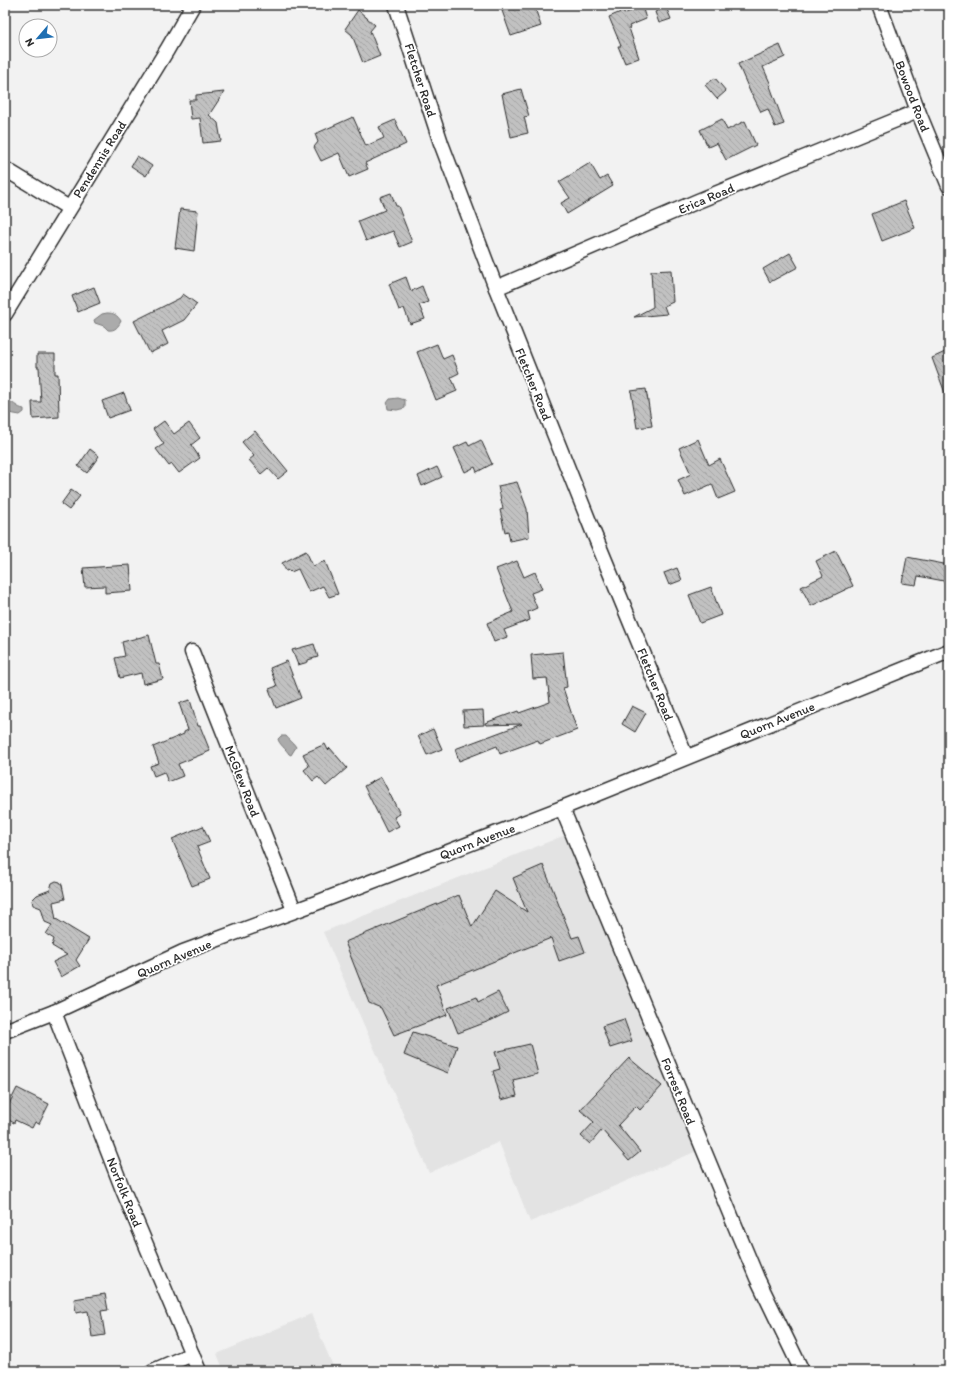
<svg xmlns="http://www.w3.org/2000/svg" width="954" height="1376" viewBox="0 0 954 1376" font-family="Itim,sans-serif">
<defs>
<pattern id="building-back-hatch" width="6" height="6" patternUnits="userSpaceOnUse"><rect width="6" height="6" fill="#c1c1c1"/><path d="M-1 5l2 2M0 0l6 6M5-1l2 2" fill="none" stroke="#a6a6a6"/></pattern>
</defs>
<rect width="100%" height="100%" fill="#f2f2f2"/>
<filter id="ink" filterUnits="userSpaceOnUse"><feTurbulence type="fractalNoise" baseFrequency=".025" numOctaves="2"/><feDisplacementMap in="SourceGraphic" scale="8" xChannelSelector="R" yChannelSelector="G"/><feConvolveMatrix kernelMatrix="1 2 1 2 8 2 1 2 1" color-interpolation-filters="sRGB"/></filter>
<g filter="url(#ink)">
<g fill="#e3e3e3">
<path d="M568 834 697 1151 530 1222 499 1142 429 1173 323 932Z"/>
<path d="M311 1314 335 1371H224L217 1354Z"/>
</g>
<g fill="#ababab" stroke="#787878">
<path d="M107 313C114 313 117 315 121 321 118 327 115 331 108 330L104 326 95 323 94 320 102 314Z"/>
<path d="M398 398 405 400V408L397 410 388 409 387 403 390 399Z"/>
<path d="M9 402C15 403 17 408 24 409V412L20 415 9 413 5 410V404Z"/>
<path d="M281 736H286C289 740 293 742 296 747L291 755 289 754C286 749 279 744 278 739Z"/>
</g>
<g fill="url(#building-back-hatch)" stroke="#2b2b2b">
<path d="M500 5H534L541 26 511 36Z"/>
<path d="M642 6 646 19 629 26 630 28H629L639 58 625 63 618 46H621L609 17 623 11 624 14Z"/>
<path d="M666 7 671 19 659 23 655 12Z"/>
<path d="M358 10 375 25 370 31 380 56 363 63 352 35 345 29Z"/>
<path d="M780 45 785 57 763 67 771 85 770 86 784 124 775 127 768 109 761 112 752 94H751L738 64Z"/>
<path d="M715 78 726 91 717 99 705 85Z"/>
<path d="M521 89 529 116 524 117 528 133 511 137 502 94Z"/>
<path d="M224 92 209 115 218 123 221 141 203 143 200 118 191 119 189 100H196V95Z"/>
<path d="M353 117 366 146 384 138 379 127 395 120 406 144 365 163 368 169 349 177 339 153 321 161 314 147 318 142 315 134Z"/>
<path d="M722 119 727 130 745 121 756 145 726 160 717 143 708 147 700 130Z"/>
<path d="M137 156 152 166 146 176 131 166Z"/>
<path d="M590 163 600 180 607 176 613 186 567 214 561 203 570 198 559 182Z"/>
<path d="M391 193 396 206H398L412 242 400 247 393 231 366 241 358 221 385 210 380 197Z"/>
<path d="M904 201 915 228 882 241 872 214Z"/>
<path d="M180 209 198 211 194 251 175 248Z"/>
<path d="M790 253 798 267 770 282 763 269Z"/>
<path d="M671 270 673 302 664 306 667 314 634 317 653 307 651 271Z"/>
<path d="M406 277 411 291 422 286 428 302 419 305 425 319 410 324 404 308 399 310 389 284Z"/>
<path d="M94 287 100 303 78 312 72 296Z"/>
<path d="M183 294 197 304 184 320 162 331 168 344 150 353 134 321 180 298Z"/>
<path d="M437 344 443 359 452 355 459 373 451 377 457 391 436 400 417 352Z"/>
<path d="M945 352 949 362V401H948L932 358Z"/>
<path d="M37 354H55V374H58L59 417 33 419 32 402H41L39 367H37Z"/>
<path d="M646 389 652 426 637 428 631 391Z"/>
<path d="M124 393 130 410 108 418 102 401Z"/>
<path d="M164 421 174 434 189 423 200 438 191 445 200 458 179 473 172 464 169 466 156 449 164 444 153 429Z"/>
<path d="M255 431 288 471 278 479 268 468 261 474 249 460 254 456 242 442Z"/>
<path d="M698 439 709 465 720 459 735 492 718 499 712 484 685 496 678 480 691 474 679 448Z"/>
<path d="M481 440 492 464 477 472 475 467 465 472 454 448 467 442 469 446Z"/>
<path d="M90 449 99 456 87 473 78 466Z"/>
<path d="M437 467 442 477 422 486 418 476Z"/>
<path d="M517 482 527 509 529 537 510 541 508 531 505 532 500 510 503 509 498 486Z"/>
<path d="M71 490 80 496 69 510 61 504Z"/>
<path d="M306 551 313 566 325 561 338 594 329 597 323 586 309 592 298 569 291 572 289 570 286 571 282 563Z"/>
<path d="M836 551 853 586 811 606 801 587 823 576 816 561Z"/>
<path d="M907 557 949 565V582L918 576 916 585 902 583Z"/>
<path d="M517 561 524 577 535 572 542 589 531 593 537 608 528 612 530 620 504 630 507 637 494 642 487 623 513 612 496 569Z"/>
<path d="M130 565 132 591 105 593V586L85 587 83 568Z"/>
<path d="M677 568 682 580 669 585 664 573Z"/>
<path d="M711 587 721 615 700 623 689 595Z"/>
<path d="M149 635 156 664H159L163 679 143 684 141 673 120 678 115 658 125 656 122 642Z"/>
<path d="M314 644 318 657 308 660V662L298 665 292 650Z"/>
<path d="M563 652 567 687 563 688 577 730 540 744 538 740 500 754 497 746 459 761 455 749 522 724 486 725 485 723 518 711 519 713 550 702 547 678 533 679 531 655Z"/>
<path d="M287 661 301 698 276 708 269 689 277 686 270 668Z"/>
<path d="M190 700 198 726H200L210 751 178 764 183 776 168 782 164 772 154 776 150 766 159 763 153 747 184 734V732L188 730 179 703Z"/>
<path d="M632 706 646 713 635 732 622 724Z"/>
<path d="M483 710 484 725 464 726 463 711Z"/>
<path d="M433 729 442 749 427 755 418 736Z"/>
<path d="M325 744 328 750 330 748 347 768 326 786 318 777 313 781 304 770 309 766 303 754Z"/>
<path d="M381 777 400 814 394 817 399 826 387 832 364 786Z"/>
<path d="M203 826 210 842 197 847 210 879 192 886 172 839Z"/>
<path d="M543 865 572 938 579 936 585 952 559 961 551 938 436 985 447 1015 394 1035 381 1008 369 1003 345 942 459 895 472 927 495 891 527 912 513 878Z"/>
<path d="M56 881 60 882 62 885 65 899 53 902 56 920V919L89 939 76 960 80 966 61 977 53 962 67 955 52 946 54 939 46 934 52 925 45 922 41 908 33 905 32 900 37 895 50 890 52 883Z"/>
<path d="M498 992 508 1012 492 1020 458 1033 448 1008 476 997 478 1002Z"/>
<path d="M624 1019 632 1041 610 1048 602 1026Z"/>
<path d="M413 1032 457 1046 448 1073 404 1055Z"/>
<path d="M530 1044 538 1074 513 1080 517 1096 501 1100 493 1071 500 1069 495 1052Z"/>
<path d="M629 1058 662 1086 640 1110 636 1106 618 1125 640 1152 629 1161 602 1130 590 1144 581 1136 594 1122 580 1110Z"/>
<path d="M17 1088 49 1104 39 1124 35 1122 32 1128 15 1120 14 1123 5 1118V1112Z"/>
<path d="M105 1294 108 1310 101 1311 105 1335 92 1337 88 1311 76 1313 74 1299Z"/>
</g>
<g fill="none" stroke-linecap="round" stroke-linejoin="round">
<defs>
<g id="minor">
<path d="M396 5 441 143 496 288 592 529 686 757"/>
<path d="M879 5 918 111 949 186"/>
<path d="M5 169 69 208"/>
<path d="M496 288 698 201 918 111"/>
<path d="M5 314 167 50 193 5"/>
<path d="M192 652 294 910"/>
<path d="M562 808 736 1228 757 1278 802 1371"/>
<path d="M54 1012 123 1190 199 1371"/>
<path d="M5 1031 54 1012 183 952 316 903 562 808 949 651"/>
<path d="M153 1371 192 1354"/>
</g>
</defs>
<use href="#minor" stroke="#2b2b2b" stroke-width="17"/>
<use href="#minor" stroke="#fff" stroke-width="14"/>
</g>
</g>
<g text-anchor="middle" stroke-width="3.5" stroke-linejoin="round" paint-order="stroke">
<g font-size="13" fill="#2b2b2b" stroke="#fff">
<text transform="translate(421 80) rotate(72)" y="5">Fletcher Road</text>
<text transform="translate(913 96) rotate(69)" y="5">Bowood Road</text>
<text transform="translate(99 159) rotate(-58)" y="5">Pendennis Road</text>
<text transform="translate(706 198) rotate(-23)" y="5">Erica Road</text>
<text transform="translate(534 384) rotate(68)" y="5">Fletcher Road</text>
<text transform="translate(656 684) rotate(68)" y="5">Fletcher Road</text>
<text transform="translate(777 720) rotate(-22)" y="5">Quorn Avenue</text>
<text transform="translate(243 781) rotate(69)" y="5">McGlew Road</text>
<text transform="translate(477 841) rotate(-21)" y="5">Quorn Avenue</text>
<text transform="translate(174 958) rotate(-23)" y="5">Quorn Avenue</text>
<text transform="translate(679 1091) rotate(68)" y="5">Forrest Road</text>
<text transform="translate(125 1192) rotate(68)" y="5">Norfolk Road</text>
</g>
</g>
<rect width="954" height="1376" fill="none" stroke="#fff" stroke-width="20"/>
<rect x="10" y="10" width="934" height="1356" fill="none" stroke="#2b2b2b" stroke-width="1.5" filter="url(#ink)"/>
<g transform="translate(38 38) rotate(242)"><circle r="19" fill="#ffffff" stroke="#aaaaaa"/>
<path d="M0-3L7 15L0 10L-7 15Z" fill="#1f6fb2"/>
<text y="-6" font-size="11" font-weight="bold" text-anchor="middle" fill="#2b2b2b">N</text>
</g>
</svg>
